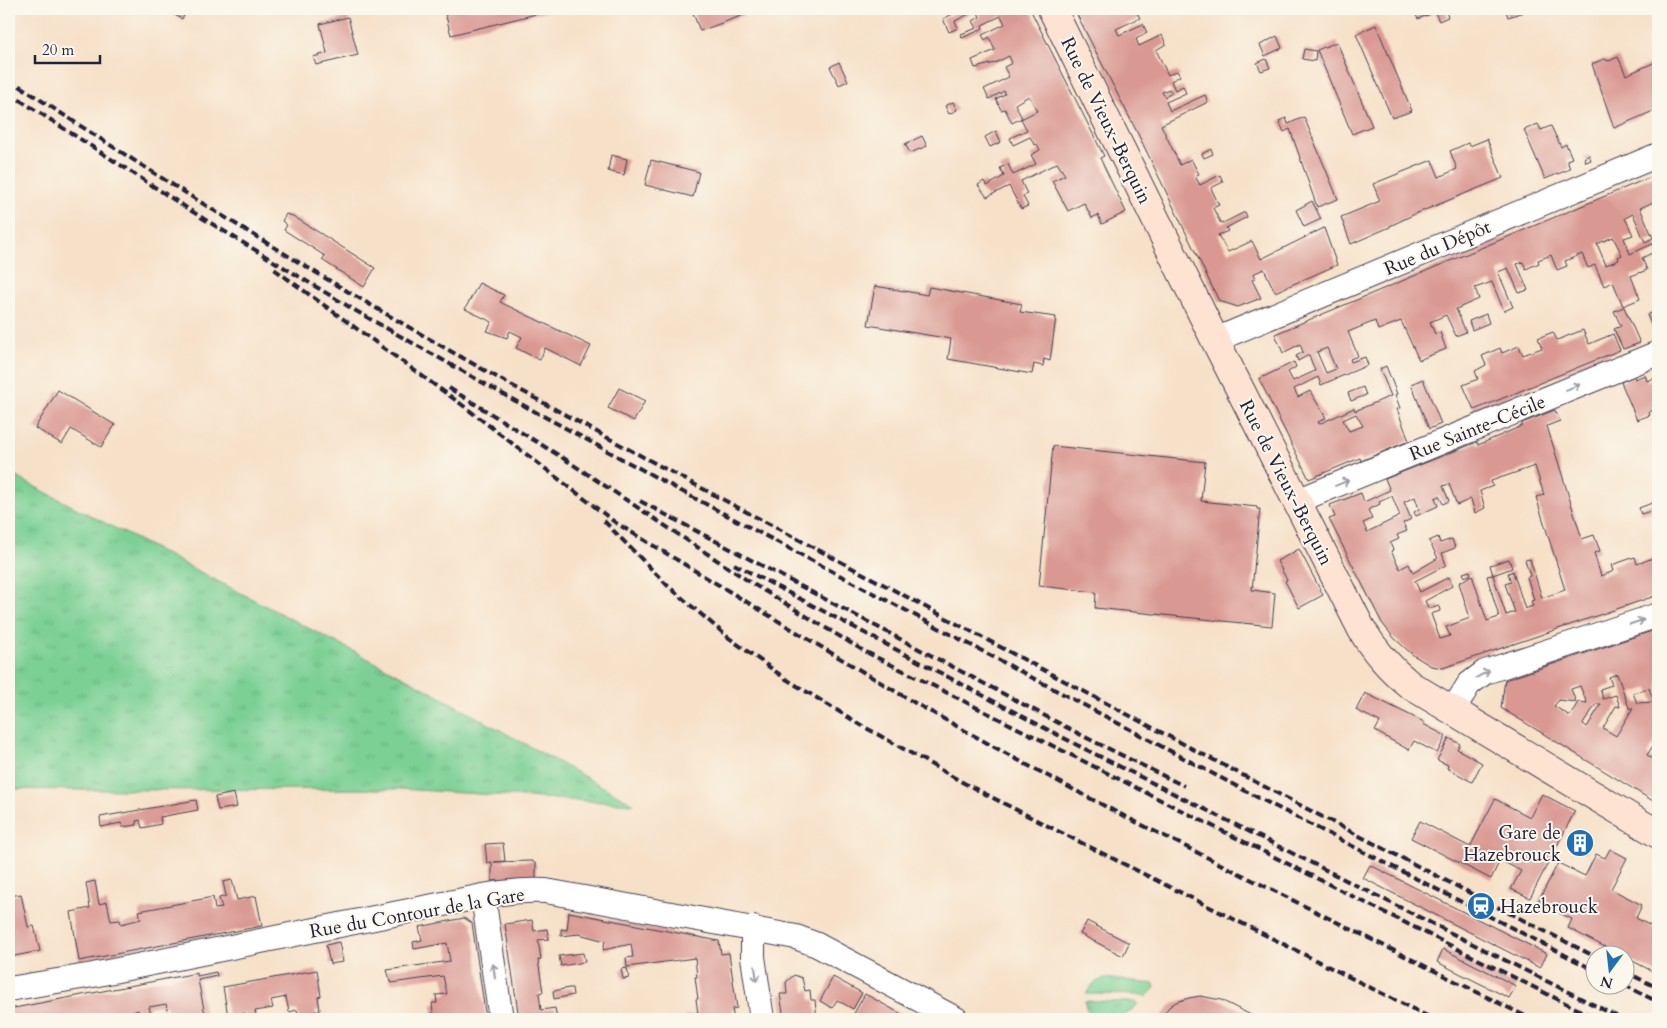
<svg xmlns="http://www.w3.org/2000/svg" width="1667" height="1028" viewBox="0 0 1667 1028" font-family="Cardo,serif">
<defs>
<pattern id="grass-tufts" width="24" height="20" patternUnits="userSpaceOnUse" patternTransform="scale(1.25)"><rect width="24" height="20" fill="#7bd094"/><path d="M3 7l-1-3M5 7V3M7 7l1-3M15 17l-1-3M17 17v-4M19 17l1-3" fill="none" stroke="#6ab280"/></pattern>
</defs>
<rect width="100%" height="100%" fill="#fbf7ec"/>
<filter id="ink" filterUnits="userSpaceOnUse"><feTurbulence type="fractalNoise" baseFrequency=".02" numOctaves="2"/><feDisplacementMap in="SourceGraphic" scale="10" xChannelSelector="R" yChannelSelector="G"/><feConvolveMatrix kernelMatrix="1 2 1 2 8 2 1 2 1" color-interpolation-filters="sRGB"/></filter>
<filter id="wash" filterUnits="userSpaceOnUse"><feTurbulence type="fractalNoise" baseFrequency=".0096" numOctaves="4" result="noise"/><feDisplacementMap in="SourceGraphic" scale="20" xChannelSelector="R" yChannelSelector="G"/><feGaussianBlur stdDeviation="1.12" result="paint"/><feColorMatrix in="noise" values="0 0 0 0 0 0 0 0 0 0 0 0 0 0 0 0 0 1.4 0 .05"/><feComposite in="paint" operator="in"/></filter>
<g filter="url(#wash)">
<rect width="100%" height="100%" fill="#f6e0c7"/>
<g fill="url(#grass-tufts)" stroke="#4e7968">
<path d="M9 470 18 478 413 682 634 804 400 789 85 790 9 789Z"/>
<path d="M1104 978 1154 984 1155 988 1146 997 1143 995 1086 994 1093 984Z"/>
<path d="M1085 1001 1135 1002 1138 1004C1132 1009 1126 1016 1119 1019 1105 1023 1085 1018 1085 1001Z"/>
</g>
<g id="blocks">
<g fill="#d99892" fill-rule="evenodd">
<path d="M164 9H188L182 19Z"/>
<path d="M444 9H547L548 11 451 35Z"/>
<path d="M704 9H760L700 31 693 13Z"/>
<path d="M962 9H1030L1104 156 1100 158 1126 212 1102 224 1098 215 1092 218 1084 203 1068 211 1052 181 1065 175 1057 163 1021 181 1027 194 1023 196 1028 206 1021 209 1009 186 987 197 978 185 984 181 987 186 1004 176 1000 168 1008 164 1013 175 1036 164 1031 155 1040 150 1037 144 1035 145 1030 137 1013 145 1010 138 1027 130 1021 119 1037 111 1029 96 1015 104 1022 118 1012 123 1005 109 1001 110 996 99 1005 94 1004 91 989 99 984 89 1009 77 1004 67 1012 63 1009 56 995 63 975 68 972 60 995 50 989 37 985 40 982 35 1005 24 1001 16 982 25 983 28 978 31 962 38 961 34 977 28 973 21 980 17 977 10 955 21 958 28 949 32 943 19Z"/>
<path d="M1074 9H1135L1140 18 1116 29 1119 35 1143 24 1147 33 1136 39 1139 46 1162 35 1166 44 1156 50 1168 75 1177 71 1180 76 1171 81 1175 90 1183 86 1186 93 1166 102 1170 111 1205 95 1208 102 1161 125 1180 165 1191 159 1199 174 1195 176 1200 185 1220 175 1223 182 1211 188 1219 205 1213 208 1221 224 1245 212 1247 217 1226 228 1228 231 1218 235 1228 252 1252 241 1261 259 1324 228 1337 265 1275 292 1264 269 1253 274 1255 278 1252 280 1261 298 1238 307 1219 301 1139 136ZM1169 89 1172 93 1165 97 1162 92Z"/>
<path d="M1413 9H1445L1448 17 1439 21 1435 12 1418 19Z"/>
<path d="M1505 9H1533L1508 17Z"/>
<path d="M348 17 358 55 316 65 313 57 327 53 320 24Z"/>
<path d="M1376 25 1412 111 1392 118 1356 34Z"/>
<path d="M1277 36 1282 48 1265 56 1260 45Z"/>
<path d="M1337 42 1372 126 1352 134 1317 50Z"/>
<path d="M1304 49 1316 51 1315 61 1302 59Z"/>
<path d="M1618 57 1626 75 1658 61V109L1614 128 1592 64 1604 59 1609 61Z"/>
<path d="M1266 59 1270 68 1261 71 1257 63Z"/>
<path d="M839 62 848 81 839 85 830 67Z"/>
<path d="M953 102 957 110 949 114 945 106Z"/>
<path d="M1304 117 1338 199 1317 207 1290 129 1284 132 1279 121 1286 118 1288 124Z"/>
<path d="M1538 124 1541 130 1551 126 1561 147 1566 144 1572 158 1567 160 1570 169 1545 179 1524 130Z"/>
<path d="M996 131 1001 142 990 147 985 137Z"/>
<path d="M922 136 927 146 910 153 905 144Z"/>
<path d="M1487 139 1503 178 1415 214 1390 226V227L1351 244 1341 217 1380 201 1373 184 1432 160 1439 177 1457 169 1450 151 1468 143 1470 146Z"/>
<path d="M1211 149 1213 154 1204 158 1202 154Z"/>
<path d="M611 155 627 159 624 175 608 171Z"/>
<path d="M1589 155 1591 160 1586 162 1584 158Z"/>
<path d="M651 160 699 172 693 197 645 185Z"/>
<path d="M1658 174V186L1655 188 1658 194V200L1640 208 1653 238 1645 242 1633 214 1625 218 1633 235 1624 238 1630 254 1655 243 1658 250 1642 258 1647 270 1631 276 1640 299 1623 306 1613 282 1604 286 1595 265 1588 268 1582 254 1565 261 1567 266 1557 270 1551 255 1538 260 1539 263 1526 269 1523 262 1517 264 1528 290 1519 293 1508 268 1498 272 1513 307 1504 311 1492 282 1475 288 1479 299 1456 309 1466 332 1456 336 1446 315 1430 322 1435 334 1440 332 1446 349 1419 360 1401 321 1378 330 1375 321 1348 332 1358 356 1350 359 1351 362 1365 357 1368 365 1321 385 1318 377 1294 389 1298 397 1310 391 1326 418 1318 422 1319 424 1354 408 1355 411 1391 396 1380 369 1386 366 1397 394 1395 395 1400 408 1397 409 1409 441 1361 461 1360 458 1309 479 1259 379 1294 362 1296 367 1288 372 1293 381 1315 371 1309 355 1298 361 1296 356 1303 352 1300 344 1283 353 1275 334ZM1613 237 1622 255 1618 257 1619 260 1606 265 1597 244ZM1327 348 1336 369 1326 373 1317 352ZM1356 414 1363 426 1349 431 1343 420Z"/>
<path d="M1312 201 1321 219 1304 227 1296 210Z"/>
<path d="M286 214 293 216 375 268 364 287 322 260 325 256 284 230 287 225 282 221Z"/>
<path d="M479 283 504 295 500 302 591 346 581 366 545 348 540 360 516 348 522 337 510 331 507 338 487 331 492 322 465 309Z"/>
<path d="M875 286 927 295 929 287 1022 304 1020 312 1056 317 1050 361 1044 359 1043 366 1034 364 1032 374 948 359 951 339 868 325Z"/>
<path d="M1624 307 1640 343 1623 349 1614 329 1621 326 1614 311Z"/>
<path d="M1658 310V335L1656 336 1647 315Z"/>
<path d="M1486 314 1489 323 1472 330 1469 321Z"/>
<path d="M1583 330 1589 344 1613 334 1620 350 1474 410 1463 385 1478 379 1475 371 1486 365 1482 356 1500 348 1502 353 1519 346 1523 355 1542 348 1538 338 1553 332 1557 340Z"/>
<path d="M1645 375 1647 381 1658 377V408L1649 412 1650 415 1637 420 1621 382 1634 376 1635 379Z"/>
<path d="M1423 379 1441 424 1429 429 1411 384Z"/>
<path d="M1363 387 1366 395 1351 401 1348 393Z"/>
<path d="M619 388 645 401 634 421 608 408Z"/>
<path d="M58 390 115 425 101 447 71 429 62 444 35 428Z"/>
<path d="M1555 410 1560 421 1547 426 1582 539 1594 535 1600 551 1594 553 1601 576 1614 571 1612 565 1635 557 1637 564 1658 556V595L1443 668 1431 666 1413 655 1394 638 1382 623 1329 519 1335 517 1330 505 1361 493 1364 502 1390 490 1385 479 1477 442 1478 445 1522 426V423ZM1535 466 1544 495 1536 497 1565 590 1542 598 1530 559 1525 560 1530 576 1527 577 1534 600 1531 601 1533 606 1525 609 1513 571 1508 573 1511 582 1505 584 1515 612 1506 615 1493 575 1487 576 1499 617 1487 621 1472 575 1459 583 1470 618 1446 627 1450 636 1440 639 1431 614 1440 611 1439 606 1429 609 1425 601 1452 586 1449 577 1420 592 1415 581 1446 565 1442 553 1455 548 1452 539 1440 543 1438 537 1429 541 1438 558 1413 573 1409 564 1400 569 1391 551 1393 550 1390 543 1399 539 1397 535 1407 531 1403 523 1411 519 1404 502 1415 497 1419 509 1414 512 1416 516 1438 506 1435 498 1439 496 1443 504 1449 501 1443 486 1449 484 1457 505 1471 499 1475 513 1485 508 1480 491 1493 486 1491 481ZM1392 496 1400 516 1367 532 1363 523 1372 519 1368 510 1380 504 1379 502Z"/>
<path d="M1053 446 1205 462 1201 501 1257 507V509H1260L1252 590 1275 593 1272 626 1095 608 1096 592 1039 586Z"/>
<path d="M1652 503 1654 510 1641 514 1639 508Z"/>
<path d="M1299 549 1323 595 1299 608 1285 581 1287 580 1277 561Z"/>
<path d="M1509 559 1512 568 1493 575 1490 565Z"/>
<path d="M1470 571 1471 574 1465 577 1463 573Z"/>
<path d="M1658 629V738L1647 755 1658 762V804L1501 708 1505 680ZM1617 674 1629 708H1633L1616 736 1603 728 1616 706 1620 707 1616 695 1603 699 1600 689 1612 685 1609 677ZM1580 686 1587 703 1578 702 1570 716 1554 706 1559 700 1576 702 1571 689ZM1649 688 1654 702 1637 703 1633 693ZM1596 704H1601L1587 727 1583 724Z"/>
<path d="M1365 693 1424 722 1423 724 1446 736 1437 753 1414 741 1409 750 1375 731 1380 722 1356 710Z"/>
<path d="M1449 738 1460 744 1457 749 1482 763 1472 782 1447 768 1448 765 1437 760Z"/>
<path d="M234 793 237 807 218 810 215 797Z"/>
<path d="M1542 794 1575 811 1530 898 1511 889 1521 871 1500 860 1491 879 1411 838 1420 821 1470 847 1495 799 1530 817Z"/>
<path d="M196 800 198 810 160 817 161 824 142 828 140 820 136 821 137 825 122 827 121 823 101 827 100 817Z"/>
<path d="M1573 833 1591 842 1586 853 1568 844Z"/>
<path d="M503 843 505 861 494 862 532 861 536 864V879L492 881V862L487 863 485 844Z"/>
<path d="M1610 849 1627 858 1611 889 1642 905 1636 918 1658 930V974L1568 928 1572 919 1538 902 1558 863 1585 876 1596 854 1605 858Z"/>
<path d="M1370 865 1547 954 1540 968 1363 878Z"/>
<path d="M232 880 237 900 256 896 262 926 79 961 71 912 90 908 86 883 95 881 99 904 107 902 111 921 120 920 121 924 141 919 139 911 213 897 215 909 222 908 219 898 226 896 223 882Z"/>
<path d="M21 894 28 927 34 926 40 951 9 957V907L13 906 10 896Z"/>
<path d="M569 912 719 941 721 954 729 953 737 1008 732 1009 734 1019H685V1016L698 1014 696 999H698L695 977H697L695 958 627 967 626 958 633 957 631 944 603 950 605 941 579 934 561 936V929L567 930Z"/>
<path d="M464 918 472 923 486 1019H439L438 1014H433L432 1003H437L436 995 447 994 443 976 391 983 387 970 450 961 447 943 414 949 413 942 422 940 419 927Z"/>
<path d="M532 920 534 931 547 929 549 939 538 940 541 959 538 960 543 992 539 993 541 1010 555 1008 557 1019H519L505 924Z"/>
<path d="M1087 921 1129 943 1123 956 1080 934Z"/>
<path d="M339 942 343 962 330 964 326 945Z"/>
<path d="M1443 949 1516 986 1509 998 1437 962Z"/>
<path d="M583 953 585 962 561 966 559 956Z"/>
<path d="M627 968 629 978 623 979 621 969Z"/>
<path d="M317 970 321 996 318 997 320 1010 315 1011 317 1019H299L297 1010 289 1012 286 997 271 1000 273 1008 255 1011 257 1019H246L245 1013 228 1016 223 987Z"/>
<path d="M216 972 217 976 198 980 206 1019H176V1017L169 1018 166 1004 149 1007 152 1019H140L138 1010 125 1015V1019H113L112 1014 103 1015 104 1019H9V1009L197 973V976Z"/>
<path d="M794 975 802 978 805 991 810 990 811 1000H815L817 1019H784L780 994H787L786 982Z"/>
<path d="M833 977 862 993 853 1009 837 1000 832 1008 820 1001Z"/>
<path d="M569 988H572L573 995 554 999 553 991Z"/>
<path d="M865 994 878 1001 910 1019H851Z"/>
<path d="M1200 996 1221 1000 1259 1019H1160L1169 1007 1176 1002 1189 998Z"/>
</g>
</g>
</g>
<g filter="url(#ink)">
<use href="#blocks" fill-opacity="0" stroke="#423e50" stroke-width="1"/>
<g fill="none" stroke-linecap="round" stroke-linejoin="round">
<defs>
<g id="street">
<path d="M1215 340 1658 155"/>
<path d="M1297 501 1658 353"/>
<path d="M1453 710 1469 684 1485 672 1658 615"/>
<path d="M483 896 501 1019"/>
<path d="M753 928V957L762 1019"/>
<path d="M9 989 93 975 483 896C504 892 524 890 546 891L796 937 817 945 956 1019"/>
</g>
<path id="secondary" d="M1052 9 1215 340 1361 628C1374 651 1389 668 1410 685L1658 834"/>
</defs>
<use href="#street" stroke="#423e50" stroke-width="26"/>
<use href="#secondary" stroke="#423e50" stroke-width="30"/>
<use href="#street" stroke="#fff" stroke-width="24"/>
<use href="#secondary" stroke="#fee3d2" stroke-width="28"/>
<g stroke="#22223b" stroke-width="4" stroke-dasharray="8 4" stroke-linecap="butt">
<path d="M9 79C125 156 243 230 364 301 537 403 715 495 892 589 1125 714 1358 837 1594 956"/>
<path d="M9 93 204 219 356 311 510 398 683 492 1255 796 1594 970"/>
<path d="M274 269 461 404 616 523 818 645 915 703 1016 759 1116 812 1531 1019"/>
<path d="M449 388 568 461"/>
<path d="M563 458 753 584 864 651 1597 1019"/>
<path d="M640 501 1085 737 1184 786"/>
<path d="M604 521 668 586 729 638 786 679 861 725 964 783 1042 823 1433 1019"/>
<path d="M734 564 1077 745 1622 1019"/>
<path d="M1624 971 1658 988"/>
<path d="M1624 985 1658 1002"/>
</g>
</g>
<defs><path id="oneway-shaft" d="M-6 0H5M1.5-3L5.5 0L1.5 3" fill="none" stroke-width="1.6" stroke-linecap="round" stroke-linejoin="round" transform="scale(1.25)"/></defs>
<g stroke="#9c9ca7">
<use href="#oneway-shaft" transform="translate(1573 387) rotate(-22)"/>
<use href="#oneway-shaft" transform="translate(1342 483) rotate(-23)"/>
<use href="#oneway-shaft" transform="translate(1637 622) rotate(-18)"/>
<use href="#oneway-shaft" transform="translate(1483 674) rotate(-28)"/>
<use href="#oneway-shaft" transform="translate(494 971) rotate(-98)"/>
<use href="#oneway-shaft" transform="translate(756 974) rotate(82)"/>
</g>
</g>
<defs>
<symbol id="building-disc" viewBox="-11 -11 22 22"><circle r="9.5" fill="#1f6fb2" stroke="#fbf7ec"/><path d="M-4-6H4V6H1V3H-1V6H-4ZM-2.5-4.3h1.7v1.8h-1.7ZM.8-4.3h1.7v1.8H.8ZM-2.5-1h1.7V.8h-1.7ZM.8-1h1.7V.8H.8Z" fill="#fff"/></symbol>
<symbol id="station-disc" viewBox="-11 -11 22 22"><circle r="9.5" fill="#1f6fb2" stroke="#fbf7ec"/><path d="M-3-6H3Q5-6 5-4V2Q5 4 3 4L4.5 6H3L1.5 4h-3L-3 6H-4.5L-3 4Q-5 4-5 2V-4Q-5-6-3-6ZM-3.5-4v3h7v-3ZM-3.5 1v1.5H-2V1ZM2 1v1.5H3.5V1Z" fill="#fff"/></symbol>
</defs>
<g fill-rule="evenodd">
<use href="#building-disc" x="1564" y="827" width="32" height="32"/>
<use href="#station-disc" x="1465" y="890" width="32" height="32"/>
</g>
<g text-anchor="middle" stroke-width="4" stroke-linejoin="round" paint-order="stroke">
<g font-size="19" fill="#22223b" stroke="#fbf7ec">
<text transform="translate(1107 120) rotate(64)" y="7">Rue de Vieux-Berquin</text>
<text transform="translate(1437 247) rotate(-23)" y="7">Rue du Dépôt</text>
<text transform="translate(1477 427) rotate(-22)" y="7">Rue Sainte-Cécile</text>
<text transform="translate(1287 482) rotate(63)" y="7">Rue de Vieux-Berquin</text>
<text transform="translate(417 912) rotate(-10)" y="7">Rue du Contour de la Gare</text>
</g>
<g font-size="19" fill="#22223b" stroke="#fbf7ec" text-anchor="end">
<text x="1561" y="839">Gare de<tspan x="1561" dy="22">Hazebrouck</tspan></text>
<text x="1500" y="913" text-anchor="start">Hazebrouck</text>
</g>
</g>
<rect width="1667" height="1028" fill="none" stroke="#fbf7ec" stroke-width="30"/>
<g transform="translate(1610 970) rotate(195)"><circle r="24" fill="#fbf7ec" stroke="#a4a2a5"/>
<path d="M0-4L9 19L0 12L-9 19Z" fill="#1f6fb2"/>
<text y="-8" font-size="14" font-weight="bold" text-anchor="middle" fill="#22223b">N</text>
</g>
<path d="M35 55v8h65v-8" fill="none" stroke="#22223b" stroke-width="2.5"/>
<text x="42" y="55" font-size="15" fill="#22223b" stroke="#fbf7ec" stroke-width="4" paint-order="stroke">20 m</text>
</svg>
